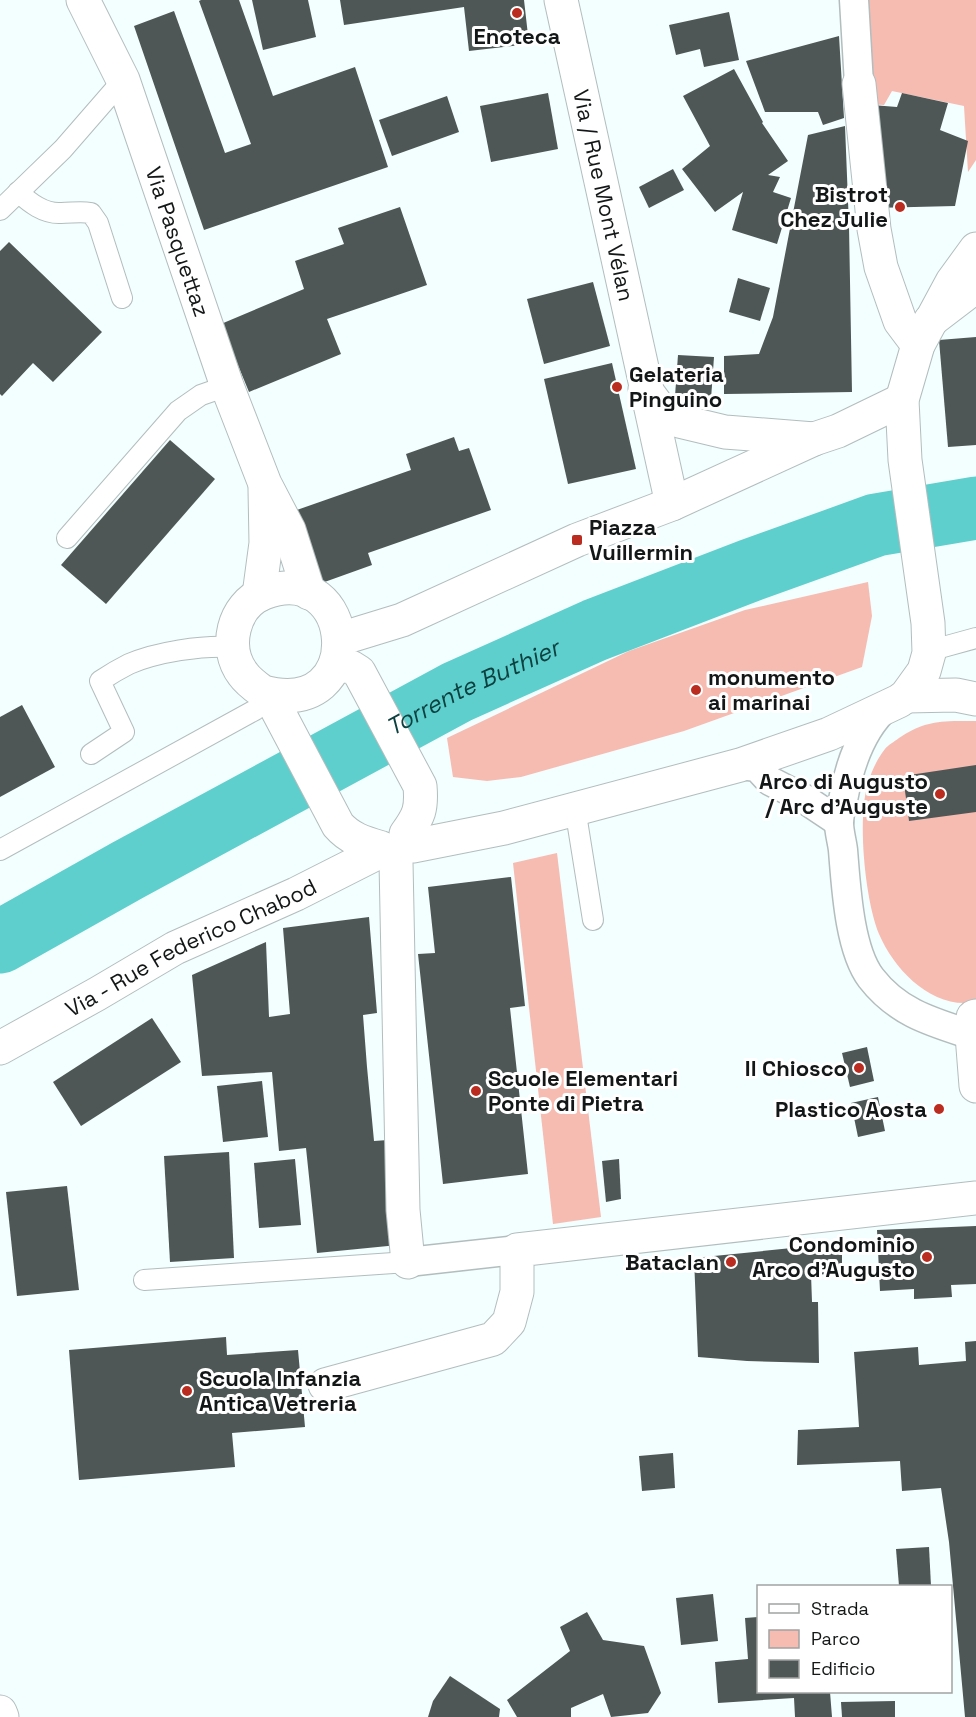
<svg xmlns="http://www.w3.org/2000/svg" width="976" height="1717" viewBox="0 0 976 1717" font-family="'Space Grotesk',sans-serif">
<rect width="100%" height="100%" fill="#f3fefe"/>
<g fill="#f6bbb1">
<path d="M845 0H976V160L968 172 964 106 892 91 884 105 849 103Z"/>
<path d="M868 582 872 616 862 667 684 731 521 777 487 781 453 777 447 738 629 651 745 610Z"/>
<path d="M954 721H976V1002C933 1010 895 971 879 934 866 902 860 838 864 804 866 785 873 764 885 749 888 745 894 742 899 738 919 725 930 722 954 721Z"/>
<path d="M557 853 601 1217 553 1224 513 863Z"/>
</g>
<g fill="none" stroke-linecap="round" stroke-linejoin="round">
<path stroke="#5ecfcd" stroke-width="63" id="s1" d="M0 942 128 870 457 692 595 630 751 570 876 525 976 508"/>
</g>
<g fill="#4e5756">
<path d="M201 0H239L273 96 355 67 388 167 204 230 134 26 174 11 225 153 251 144 199 1Z"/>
<path d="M252 0H308L316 37 263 50Z"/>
<path d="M340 0H524L529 44 469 51 464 7 344 25Z"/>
<path d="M729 12 739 60 704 67 700 49 676 55 669 25Z"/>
<path d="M839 36 844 118 823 125 818 112H765L746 61Z"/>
<path d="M734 69 763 122 762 123 788 161 768 175 780 177 773 192 791 198 777 244 732 230 743 192 715 212 682 169 710 146 683 96Z"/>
<path d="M548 93 558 149 491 162 480 106Z"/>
<path d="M902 93 948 103 940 130 968 141 955 206 873 208 872 105 897 107Z"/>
<path d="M447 96 459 132 392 156 379 120Z"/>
<path d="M845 126 849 226 852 392 724 394V356L759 354 773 317 808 135Z"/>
<path d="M673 169 684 190 649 208 639 187Z"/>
<path d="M400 207 427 285 327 319 341 354 249 392 221 324 304 289 295 261 344 244 338 228Z"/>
<path d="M9 242 102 332 53 382 33 363 2 396 0 394V251Z"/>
<path d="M738 278 770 288 760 321 729 312Z"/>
<path d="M593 282 610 346 544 364 527 299Z"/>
<path d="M976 337V445L948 447 939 340Z"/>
<path d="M678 355 714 357 711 399 675 396Z"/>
<path d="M612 363 636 469 568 484 544 379Z"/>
<path d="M454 437 459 451 469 448 491 510 368 553 372 565 319 584 294 511 411 470 406 454Z"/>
<path d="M170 440 215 479 106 604 61 565Z"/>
<path d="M22 705 55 767 0 797V717Z"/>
<path d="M976 765V812L909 821 903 776Z"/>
<path d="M511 877 525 1006 510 1008 528 1174 443 1184 418 954 435 953 428 887Z"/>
<path d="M369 917 377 1013 363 1015 367 1067 374 1141 388 1140 398 1245 317 1253 306 1148 279 1151 272 1072 202 1076 192 975 266 942 269 1017 290 1014 283 928Z"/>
<path d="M152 1018 181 1062 81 1126 53 1082Z"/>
<path d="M867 1047 874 1081 850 1087 842 1053Z"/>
<path d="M262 1081 268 1137 223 1142 217 1086Z"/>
<path d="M878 1097 885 1131 858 1137 851 1103Z"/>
<path d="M229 1152 234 1258 170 1262 164 1156Z"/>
<path d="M295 1159 301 1225 259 1228 254 1163Z"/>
<path d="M619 1159 621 1199 606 1202 602 1161Z"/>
<path d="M67 1186 79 1290 17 1296 6 1192Z"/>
<path d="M976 1226V1284L951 1285 952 1297 914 1299V1289L880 1291 877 1230Z"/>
<path d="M842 1243V1275L811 1274 812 1302H818L819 1363 747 1361 698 1357 694 1258Z"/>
<path d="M226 1337 227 1355 298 1350 305 1427 232 1433 235 1467 79 1480 69 1350Z"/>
<path d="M976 1341V1717H965L949 1542 941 1488 902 1491 900 1461 797 1465 798 1430 859 1427 854 1352 918 1347 919 1365 966 1361 965 1342Z"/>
<path d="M673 1453 675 1488 642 1491 639 1456Z"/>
<path d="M929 1547 931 1586H899L896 1549Z"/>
<path d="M713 1594 718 1641 681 1645 676 1598Z"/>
<path d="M587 1612 603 1640 644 1646 661 1693 648 1713 611 1717 603 1694 571 1708V1717H517L507 1700 570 1651 560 1627Z"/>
<path d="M758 1617V1692H830L832 1717H795L794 1698 718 1703 715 1662 748 1659 745 1618Z"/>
<path d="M450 1676 500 1709 499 1717H428L433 1701Z"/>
<path d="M895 1701V1717H842L841 1702Z"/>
</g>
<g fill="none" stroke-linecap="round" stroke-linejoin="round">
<defs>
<g id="service">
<path d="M18 192C30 203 44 214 61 213 72 213 80 211 91 213L98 223 122 298"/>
<path d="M0 210 63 149 123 80"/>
<path d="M67 538 178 411 201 395 227 386"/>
<path d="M929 653 936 649 976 638"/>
<path d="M91 754 124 732 100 681C109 675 119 669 129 664 157 652 202 645 232 647"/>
<path d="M575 808 593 920"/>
<path d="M0 850 255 710 271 698"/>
<path d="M144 1280 408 1262"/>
</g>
<g id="pedestrian">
<path d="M854 0 859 84"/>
<path d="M886 707C860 731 849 767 843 800 841 808 839 816 839 823 839 832 842 841 843 850 846 886 849 949 871 978 898 1013 932 1022 972 1035"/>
<path d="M740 765 757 767 770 781 803 798 839 822"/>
<path d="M408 1262 517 1250"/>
</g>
<g id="minor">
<path id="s2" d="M83 0 123 80 227 386 265 484 289 530 309 593"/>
<path id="s3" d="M561 0 672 504"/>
<path d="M859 84 874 229 881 267 900 321 918 345"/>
<path d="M930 321 976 286"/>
<path d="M645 389 659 408 679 421 725 432 814 439"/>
<path d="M259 595 266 543 265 489"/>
<path d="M396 862 403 1210 408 1262"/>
<path d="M976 1016 973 1017 972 1035 976 1086"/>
<path d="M325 1385 493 1339 509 1322 517 1292V1250L976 1198"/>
<path d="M0 1712 2 1717"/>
</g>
<g id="tertiary">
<path d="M340 639 402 620 577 540 672 504 814 439 838 431 902 400"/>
<path d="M335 665 351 667 359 672 420 786C422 809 419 816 406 834"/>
<path d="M263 692C371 721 356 557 264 593 233 605 223 648 243 674 250 684 261 690 271 698L338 825C350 839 365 843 382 848"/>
<path d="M906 696 956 695 976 699"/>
<path d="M413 846 504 828 740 765 829 734 899 701 906 696 924 671 929 653 928 623 905 460 902 400 918 345 952 282 976 249"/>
<path id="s4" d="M0 1048 97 994 175 948 296 894 383 850"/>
</g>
</defs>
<use href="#service" stroke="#b3bdbd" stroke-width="22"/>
<use href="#pedestrian" stroke="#b3bdbd" stroke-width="31"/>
<use href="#minor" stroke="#b3bdbd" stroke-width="35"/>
<use href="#tertiary" stroke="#b3bdbd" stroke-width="35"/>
<use href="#service" stroke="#fff" stroke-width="20"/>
<use href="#pedestrian" stroke="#fff" stroke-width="28"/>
<use href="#minor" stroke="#fff" stroke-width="33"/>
<use href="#tertiary" stroke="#fff" stroke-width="33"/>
</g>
<g fill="#b92c1f" stroke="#fff" stroke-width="2">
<circle cx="517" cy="13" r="6"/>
<circle cx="900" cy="207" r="6"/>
<circle cx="617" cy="387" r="6"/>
<rect x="571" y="534" width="12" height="12" rx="3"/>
<circle cx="696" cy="690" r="6"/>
<circle cx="940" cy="794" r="6"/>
<circle cx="859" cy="1068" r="6"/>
<circle cx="476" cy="1091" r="6"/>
<circle cx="939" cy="1109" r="6"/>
<circle cx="927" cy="1257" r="6"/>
<circle cx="731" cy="1262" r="6"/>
<circle cx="187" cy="1391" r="6"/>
</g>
<g text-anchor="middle" stroke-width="6" stroke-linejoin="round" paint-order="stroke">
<g font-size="22" font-weight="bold" fill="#141717" stroke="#fff" text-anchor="end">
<text x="517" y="44" text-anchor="middle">Enoteca</text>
<text x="888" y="202">Bistrot<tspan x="888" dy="25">Chez Julie</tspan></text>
<text x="629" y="382" text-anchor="start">Gelateria<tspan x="629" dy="25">Pinguino</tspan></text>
<text x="589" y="535" text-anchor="start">Piazza<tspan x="589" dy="25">Vuillermin</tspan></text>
<text x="708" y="685" text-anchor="start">monumento<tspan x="708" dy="25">ai marinai</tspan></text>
<text x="928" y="789">Arco di Augusto<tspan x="928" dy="25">/ Arc d'Auguste</tspan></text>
<text x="847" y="1076">Il Chiosco</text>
<text x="488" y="1086" text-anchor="start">Scuole Elementari<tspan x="488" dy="25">Ponte di Pietra</tspan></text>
<text x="927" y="1117">Plastico Aosta</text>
<text x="915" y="1252">Condominio<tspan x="915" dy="25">Arco d'Augusto</tspan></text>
<text x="719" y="1270">Bataclan</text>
<text x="199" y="1386" text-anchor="start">Scuola Infanzia<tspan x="199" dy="25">Antica Vetreria</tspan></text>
</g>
<g font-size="22" fill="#141717" stroke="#fff">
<text dy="8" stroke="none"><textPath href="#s3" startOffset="200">Via / Rue Mont Vélan</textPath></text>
<text dy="8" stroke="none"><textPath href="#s2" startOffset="260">Via Pasquettaz</textPath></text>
<text dy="8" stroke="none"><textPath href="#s4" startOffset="216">Via - Rue Federico Chabod</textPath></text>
</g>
<g font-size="24" font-style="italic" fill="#0c4140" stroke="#fff">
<text dy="8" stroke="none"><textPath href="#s1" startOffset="537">Torrente Buthier</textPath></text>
</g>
</g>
<rect x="757" y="1585" width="195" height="108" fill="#ffffff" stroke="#a1a2a2" stroke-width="1.5"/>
<rect x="769" y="1604" width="30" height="9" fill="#ffffff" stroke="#a1a2a2" stroke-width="1.5"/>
<text x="811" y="1615" font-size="18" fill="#141717">Strada</text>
<rect x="769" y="1630" width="30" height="18" fill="#f6bbb1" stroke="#a1a2a2" stroke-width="1.5"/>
<text x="811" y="1645" font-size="18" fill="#141717">Parco</text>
<rect x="769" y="1660" width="30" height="18" fill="#4e5756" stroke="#a1a2a2" stroke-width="1.5"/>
<text x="811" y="1675" font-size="18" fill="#141717">Edificio</text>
</svg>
